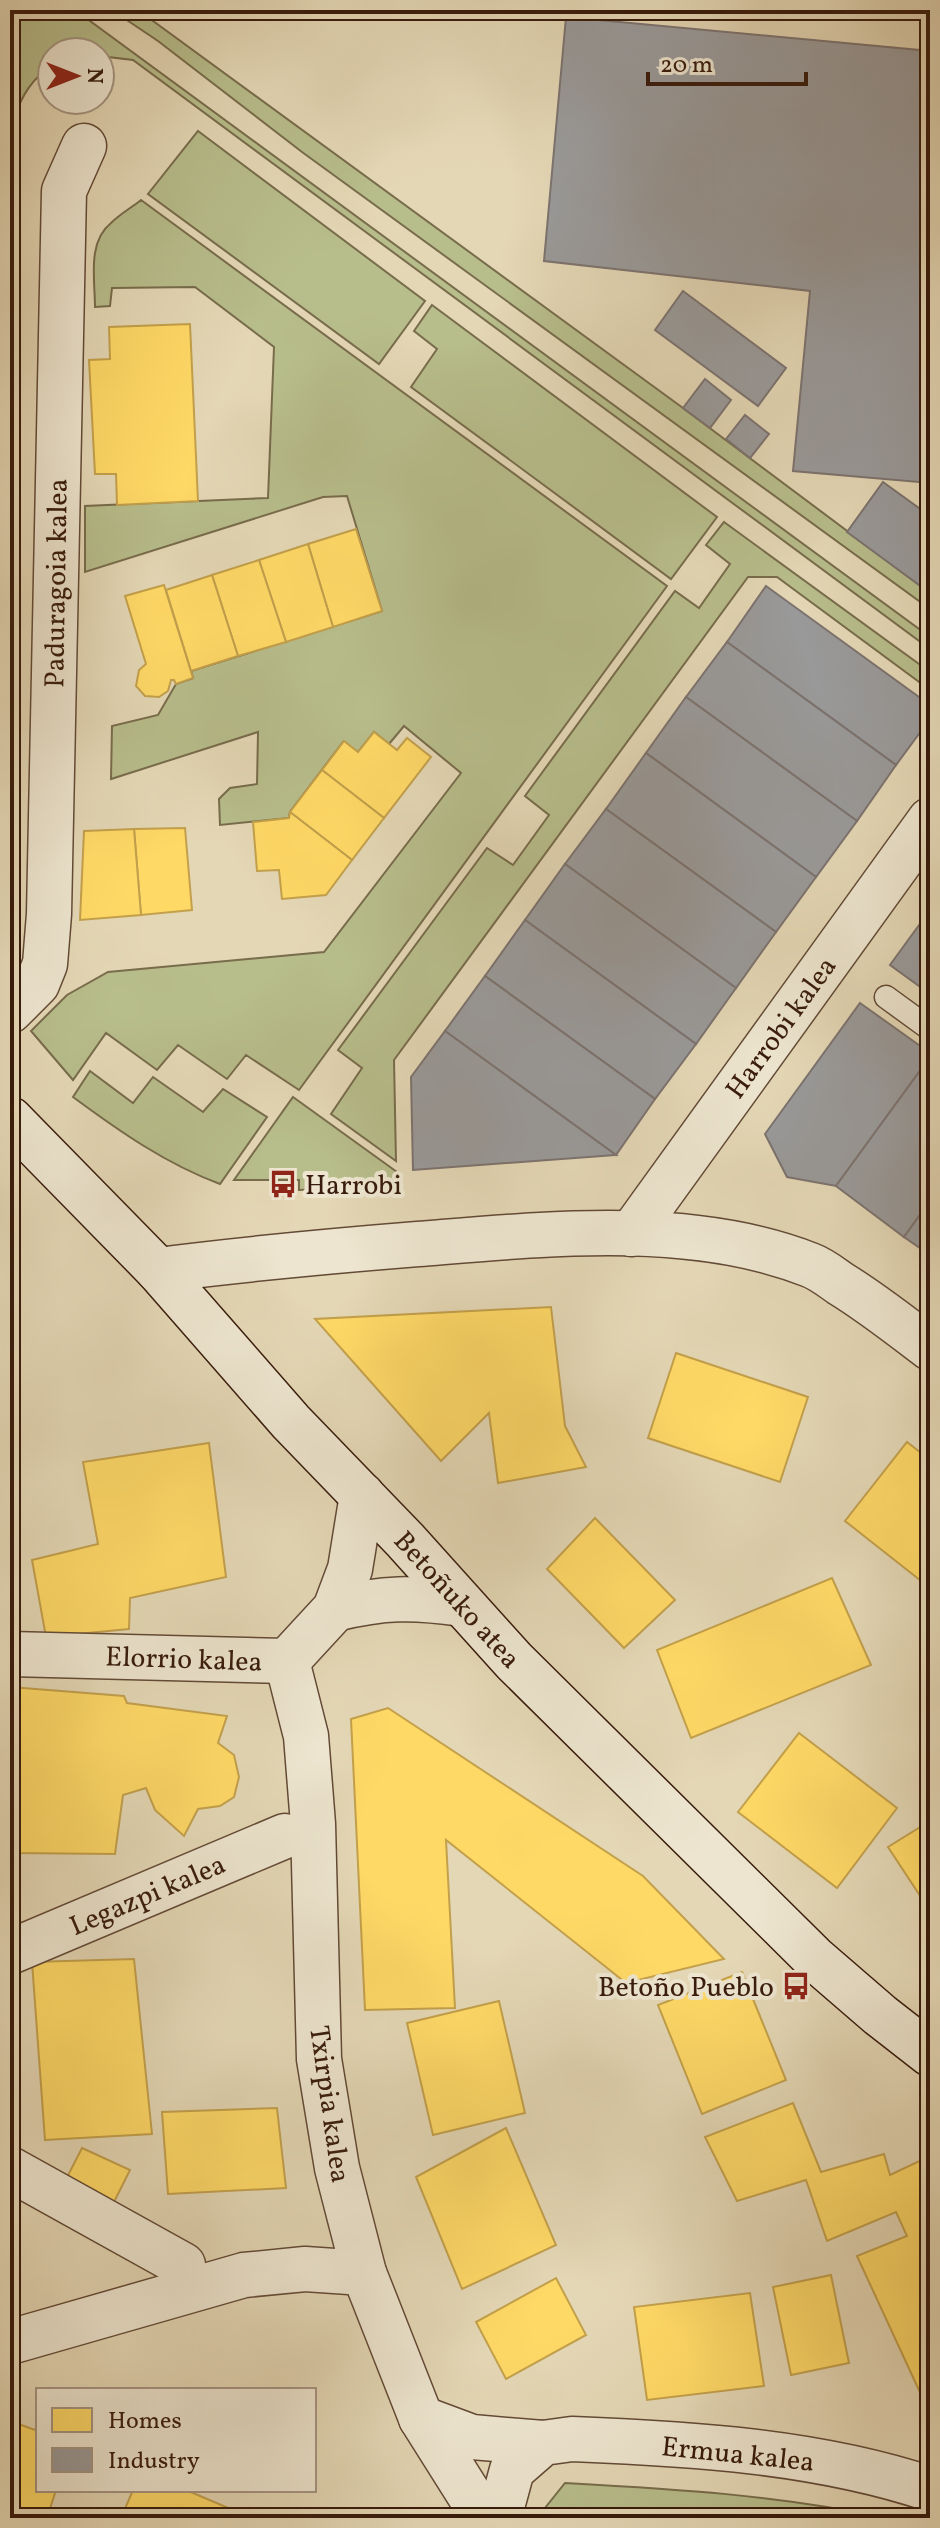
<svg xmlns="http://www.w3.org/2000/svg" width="940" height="2528" viewBox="0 0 940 2528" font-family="Vollkorn,serif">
<rect width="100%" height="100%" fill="#e4d7b5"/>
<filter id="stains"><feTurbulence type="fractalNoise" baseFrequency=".0025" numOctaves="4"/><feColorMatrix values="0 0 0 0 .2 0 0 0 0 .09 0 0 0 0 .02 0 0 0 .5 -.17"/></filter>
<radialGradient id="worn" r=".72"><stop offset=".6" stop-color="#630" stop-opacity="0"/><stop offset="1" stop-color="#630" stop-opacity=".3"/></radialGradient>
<g fill="#b7bd8b" stroke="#786c4c" stroke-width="2">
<path d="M10 10H75L930 637V649L133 60 100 56V52H52V65C32 79 22 95 14 118L10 278Z"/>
<path d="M112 10H138L683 408 930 593V609L302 152 158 41Z"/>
<path d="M198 131 425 301 379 364 148 194Z"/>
<path d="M141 200 667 586 299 1090 246 1055 227 1079 178 1045 157 1070 106 1033 73 1080 31 1031 67 995 108 972 324 952 461 773 404 726 389 744 374 732 358 752 343 742 290 812 289 818 220 825 219 799 230 788 257 784 258 732 111 779 112 726 158 715 176 684 193 678 191 671 382 611 347 496 323 497 85 572V506L268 498 274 347 195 287 112 288 110 306 95 307C95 280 87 242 111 223 120 214 131 208 141 200Z"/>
<path d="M432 305 717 517 671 579 411 387 437 349 414 331Z"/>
<path d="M724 522 930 672V690L777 577H748L394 1060 396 1161 331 1114 362 1068 338 1050 487 848 513 865 549 815 525 796 675 591 699 608 730 564 706 545Z"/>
<path d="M90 1071 133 1103 153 1077 203 1112 223 1089 267 1117 220 1184C166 1164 119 1131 73 1097Z"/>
<path d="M293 1097 397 1172 398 1186 299 1190V1180H234Z"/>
<path d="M565 2483C673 2489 780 2495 886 2518H537Z"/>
</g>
<g fill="#ffd966" stroke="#c3a04b" stroke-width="2">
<path d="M190 324 198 501 117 505 116 474H95L89 360 110 359 109 327Z"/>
<path d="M356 529 382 611 333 627 308 544Z"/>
<path d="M308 544 333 627 286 642 259 560Z"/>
<path d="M259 560 286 642 238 656 212 575Z"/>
<path d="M212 575 238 656 191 671 166 590Z"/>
<path d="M164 585 193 678 176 684 174 680H171L168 691 159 697 145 696 136 686 139 670 146 664 125 596Z"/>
<path d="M374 732 397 750 407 738 431 757 384 818 322 770 344 741 358 752Z"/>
<path d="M322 770 384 818 352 860 290 812Z"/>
<path d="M290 812 352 860 326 895 282 899 279 870 257 871 253 822 289 818Z"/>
<path d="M185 828 192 910 141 915 134 829Z"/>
<path d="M134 829 141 915 80 920 84 831Z"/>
<path d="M551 1307 565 1426 586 1467 498 1483 489 1413 441 1461 315 1319Z"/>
<path d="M676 1353 808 1397 780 1482 648 1438Z"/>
<path d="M907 1442 930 1460V1588L845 1521Z"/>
<path d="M209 1443 226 1577 130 1598 129 1629 46 1637 32 1560 98 1544 83 1462Z"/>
<path d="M595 1518 675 1600 624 1648 547 1569Z"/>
<path d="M832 1578 871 1665 691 1738 657 1650Z"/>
<path d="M10 1687 124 1696 127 1703 227 1716 218 1743 234 1755 239 1777 234 1797 220 1806 198 1809 184 1836 155 1810 146 1788 123 1795 115 1854 10 1853Z"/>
<path d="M388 1708 643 1876 724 1959 626 1983 446 1840 455 2008 365 2010 351 1719Z"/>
<path d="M799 1733 897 1808 837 1888 738 1812Z"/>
<path d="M930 1821V1911L888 1847Z"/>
<path d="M134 1959 152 2134 45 2140 32 1962Z"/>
<path d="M742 1972 786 2080 702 2114 658 2005Z"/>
<path d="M499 2001 525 2113 433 2135 407 2023Z"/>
<path d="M793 2103 821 2172 884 2154 890 2175 930 2156V2414L857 2256 907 2236 896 2212 827 2241 806 2180 737 2201 705 2137Z"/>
<path d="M277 2108 286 2188 168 2194 162 2112Z"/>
<path d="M506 2128 556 2245 462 2289 416 2177Z"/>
<path d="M82 2148 130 2170 110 2210 63 2185Z"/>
<path d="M831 2275 849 2363 791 2375 773 2287Z"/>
<path d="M556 2278 586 2335 506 2379 476 2322Z"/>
<path d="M750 2293 764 2386 647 2400 634 2307Z"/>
<path d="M10 2421 38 2431V2490H56L47 2518H10Z"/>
<path d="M133 2490H186L245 2515 244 2518H121Z"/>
</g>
<g fill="#999" stroke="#7c736f" stroke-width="2">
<path d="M566 17 930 51V483L793 471 810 291 544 261Z"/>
<path d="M683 291 786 368 758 406 655 330Z"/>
<path d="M705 379 731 400 710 428 683 408Z"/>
<path d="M745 415 769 434 750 458 726 439Z"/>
<path d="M883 482 930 516V593L847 532Z"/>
<path d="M766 586 930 705V719L896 765 727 642Z"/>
<path d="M727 642 896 765 857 821 686 697Z"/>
<path d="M686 697 857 821 816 877 646 753Z"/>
<path d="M646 753 816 877 776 932 606 809Z"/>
<path d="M606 809 776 932 736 988 565 864Z"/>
<path d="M565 864 736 988 696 1044 525 920Z"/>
<path d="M930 910V994L890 965Z"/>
<path d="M525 920 696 1044 655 1099 485 976Z"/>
<path d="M485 976 655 1099 616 1155 445 1031Z"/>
<path d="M860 1003 930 1053V1057L836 1186 787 1177 765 1134Z"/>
<path d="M445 1031 616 1155 413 1170 411 1077Z"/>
<path d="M930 1057V1201L904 1237 836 1186Z"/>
<path d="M930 1201V1255L904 1237Z"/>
</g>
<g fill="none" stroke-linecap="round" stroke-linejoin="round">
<defs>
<path id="lane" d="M886 997 930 1029"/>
<g id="street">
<path d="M10 1011 37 984 45 964 49 914 64 191 84 146"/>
<path d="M631 1234 930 820"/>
<path d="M158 1270C245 1259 331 1251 418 1244 544 1234 691 1218 810 1265 821 1269 831 1277 841 1284 872 1303 901 1326 930 1348"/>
<path d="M335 1609C384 1597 413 1597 462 1604"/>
<path d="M10 1654 287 1661 335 1609 350 1569 362 1495"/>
<path d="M287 1661 306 1736 313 1824 319 2059 337 2168 364 2273 421 2418 484 2518"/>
<path d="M10 1952 285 1836"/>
<path d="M10 2169 183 2265"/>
<path d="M10 2342 244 2275 305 2269 364 2273"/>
<path d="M421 2418 472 2437 543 2443"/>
<path d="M499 2518 512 2470 543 2443 572 2439C692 2444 816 2451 930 2489"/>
</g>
<path id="secondary" d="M10 1119 158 1270 291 1422 405 1540 514 1661 814 1958 880 2015 930 2054"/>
</defs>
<use href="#lane" stroke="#634a36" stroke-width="25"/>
<use href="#street" stroke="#634a36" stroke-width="47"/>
<use href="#secondary" stroke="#381b0c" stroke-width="47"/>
<use href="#lane" stroke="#ede5cf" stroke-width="22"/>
<use href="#street" stroke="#ede5cf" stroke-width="44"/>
<use href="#secondary" stroke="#ede5cf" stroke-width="44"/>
</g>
<defs>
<symbol id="bus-bare" viewBox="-9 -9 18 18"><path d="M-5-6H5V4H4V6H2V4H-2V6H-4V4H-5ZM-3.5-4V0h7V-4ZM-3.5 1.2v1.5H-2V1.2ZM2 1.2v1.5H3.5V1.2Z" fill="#8f2418" stroke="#ede5cf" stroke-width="2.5" paint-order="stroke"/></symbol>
</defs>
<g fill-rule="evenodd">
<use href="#bus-bare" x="263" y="1164" width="40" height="40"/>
<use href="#bus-bare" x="776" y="1966" width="40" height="40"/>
</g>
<g text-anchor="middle" stroke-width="8" stroke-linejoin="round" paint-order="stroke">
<g font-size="28" fill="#381b0c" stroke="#ede5cf">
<text transform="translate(55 583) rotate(-89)" y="10">Paduragoia kalea</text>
<text transform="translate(780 1027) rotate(-54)" y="10">Harrobi kalea</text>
<text transform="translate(458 1599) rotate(48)" y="10">Betoñuko atea</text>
<text transform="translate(184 1658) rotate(2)" y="10">Elorrio kalea</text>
<text transform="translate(147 1894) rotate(-23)" y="10">Legazpi kalea</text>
<text transform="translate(331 2104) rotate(82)" y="10">Txirpia kalea</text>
<text transform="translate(738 2453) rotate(6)" y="10">Ermua kalea</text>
</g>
<g font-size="28" fill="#381b0c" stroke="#ede5cf" text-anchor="start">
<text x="305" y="1194">Harrobi</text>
<text x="774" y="1996" text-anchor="end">Betoño Pueblo</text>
</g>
</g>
<rect width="940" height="2528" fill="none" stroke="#e4d7b5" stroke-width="40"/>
<rect x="12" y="12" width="916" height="2504" fill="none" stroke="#381b0c" stroke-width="4"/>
<rect x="20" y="20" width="900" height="2488" fill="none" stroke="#381b0c" stroke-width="2"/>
<rect x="36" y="2388" width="280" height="104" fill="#ede5cf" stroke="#a59481" stroke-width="2"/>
<rect x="52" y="2408" width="40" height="24" fill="#ffd966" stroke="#a59481" stroke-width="2"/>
<text x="108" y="2428" font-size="24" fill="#381b0c">Homes</text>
<rect x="52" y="2448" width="40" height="24" fill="#999999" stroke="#a59481" stroke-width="2"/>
<text x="108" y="2468" font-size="24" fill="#381b0c">Industry</text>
<g transform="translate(76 76) rotate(90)"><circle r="38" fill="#ede5cf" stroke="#a59481" stroke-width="2"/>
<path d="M0-6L14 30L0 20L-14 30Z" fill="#8f2418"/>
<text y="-12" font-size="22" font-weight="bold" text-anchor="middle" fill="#381b0c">N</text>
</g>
<path d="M648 72v12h158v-12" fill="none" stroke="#381b0c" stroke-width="4"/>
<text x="660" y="72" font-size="24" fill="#381b0c" stroke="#ede5cf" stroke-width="6" paint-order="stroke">20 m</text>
<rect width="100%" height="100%" filter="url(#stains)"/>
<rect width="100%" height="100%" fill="url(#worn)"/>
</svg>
